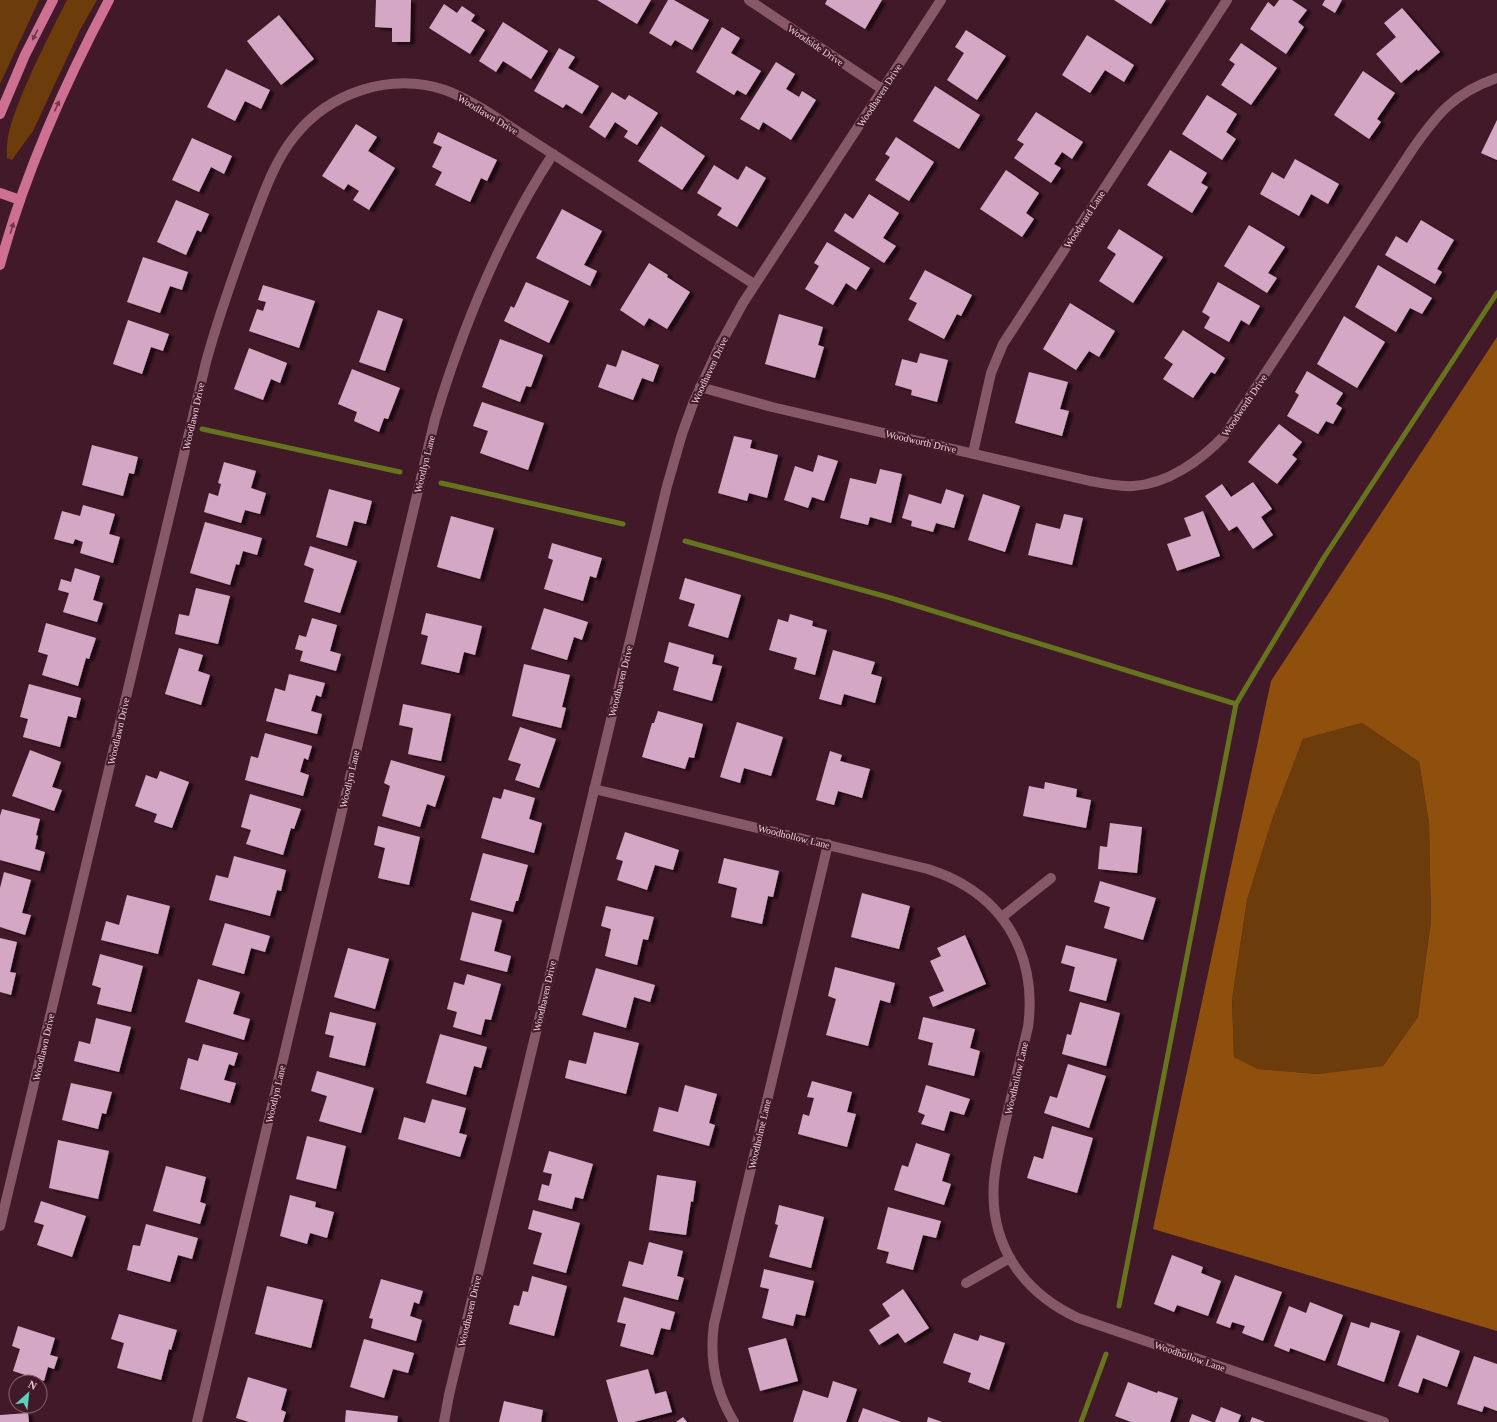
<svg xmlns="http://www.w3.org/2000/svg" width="1497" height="1422" viewBox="0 0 1497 1422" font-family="'Times New Roman',serif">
<defs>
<filter id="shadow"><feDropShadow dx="4.5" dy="2.5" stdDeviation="1" flood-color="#0009"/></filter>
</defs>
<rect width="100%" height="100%" fill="#421928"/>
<g fill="#6c3c0b">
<path d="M0 0H39L0 84Z"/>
<path d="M67 0H97L80 30 33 131 12 160 7 158C5 133 16 110 25 87 38 57 52 29 67 0Z"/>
<path d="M1362 723 1419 762 1429 823 1431 921 1418 1017 1383 1066 1318 1074 1258 1069 1234 1057 1232 1000 1247 900 1272 820 1303 739Z"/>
</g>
<path fill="#8f4f0d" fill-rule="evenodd" d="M1497 337V1331L1153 1229 1271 681ZM1362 723 1419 762 1429 823 1431 921 1418 1017 1383 1066 1318 1074 1258 1069 1234 1057 1232 1000 1247 900 1272 820 1303 739Z"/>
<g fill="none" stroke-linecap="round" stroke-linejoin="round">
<g stroke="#66751d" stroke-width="5">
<path d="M202 429 400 472"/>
<path d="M441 483 623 524"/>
<path d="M685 541 891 598 1236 704"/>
<path d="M1119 1306 1236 704 1323 559 1497 293"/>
<path d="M1081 1422 1106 1354"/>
</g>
</g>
<g fill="#d4a7c5" filter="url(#shadow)">
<path d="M376 0H411L410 42H392V28L375 27Z"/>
<path d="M597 0H651L637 24Z"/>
<path d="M668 0H674L709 20 692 50 675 40 671 46 649 33Z"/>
<path d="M827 0H882L865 29 825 4Z"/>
<path d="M1114 0H1166L1151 24Z"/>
<path d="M1279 0H1292L1307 10 1298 22 1304 27 1286 54 1250 29 1268 2 1274 7Z"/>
<path d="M1325 0H1342L1335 13 1322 5Z"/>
<path d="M444 4 457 13 462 6 475 15 471 21 485 30 470 54 429 28Z"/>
<path d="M1402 8 1440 52 1418 71 1417 69 1401 83 1376 54 1396 37 1384 23Z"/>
<path d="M279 15 314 59 281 85 247 41Z"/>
<path d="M503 22 548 51 531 79 503 61 496 72 479 61Z"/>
<path d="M722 27 740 38 731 53 761 71 746 95 737 90 734 95 696 72Z"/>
<path d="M966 30 1006 56 977 100 947 80 964 53 955 47Z"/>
<path d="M1087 35 1134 65 1124 82 1105 70 1090 93 1062 75Z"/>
<path d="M1241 43 1277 68 1251 105 1221 85 1235 64 1229 60Z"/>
<path d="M559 48 575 57 568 68 599 86 582 114 566 104 563 108 534 91Z"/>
<path d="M776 62 795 74 786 89 799 97 802 91 816 100 791 140 763 122 759 130 740 119Z"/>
<path d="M226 69 270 90 261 109 245 101 235 121 207 107Z"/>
<path d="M1363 71 1395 93 1377 119 1381 122 1369 139 1334 115Z"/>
<path d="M935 86 980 115 959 149 913 121Z"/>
<path d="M612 92 625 100 629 95 658 113 637 145 624 137 628 131 615 122 605 138 589 127Z"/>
<path d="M1207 95 1237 114 1226 132 1236 139 1222 160 1182 134Z"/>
<path d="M1036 112 1083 142 1072 159 1062 152 1054 164 1061 168 1051 183 1014 158 1024 144 1017 140Z"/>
<path d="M1497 120V160L1481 153Z"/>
<path d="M356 124 377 137 368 151 395 168 369 210 353 200 359 191 348 184 344 190 322 176Z"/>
<path d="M661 126 705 156 682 190 638 161Z"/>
<path d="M438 132 497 160 487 181 481 178 470 202 435 185 442 172 432 167 442 147 433 143Z"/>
<path d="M896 137 934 162 909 201 875 180 890 157 885 154Z"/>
<path d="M192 138 232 156 224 174 211 167 199 192 172 180Z"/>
<path d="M1170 150 1207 173 1201 183 1208 187 1192 213 1147 185Z"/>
<path d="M1295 159 1339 184 1328 204 1311 194 1299 216 1260 194 1272 172 1284 179Z"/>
<path d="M714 165 738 180 746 166 766 178 737 227 717 215 722 208 697 193Z"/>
<path d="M1006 170 1039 193 1026 213 1034 219 1022 237 980 209Z"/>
<path d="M869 194 899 213 883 238 896 246 884 263 834 231 845 213 853 219Z"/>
<path d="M176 200 209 214 201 232 197 230 186 255 157 242Z"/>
<path d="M562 209 602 231 584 265 597 271 590 286 536 258Z"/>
<path d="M1421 220 1454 240 1437 269 1442 272 1435 284 1385 255 1396 236 1407 243Z"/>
<path d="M1249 225 1285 247 1268 273 1277 278 1267 293 1224 266Z"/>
<path d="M1119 229 1163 257 1133 303 1099 281 1116 254 1107 248Z"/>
<path d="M827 242 870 268 856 290 846 283 833 305 805 289 819 266 814 263Z"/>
<path d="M143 257 188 272 182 290 170 286 160 313 127 302Z"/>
<path d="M649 263 668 275 667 277 690 292 667 329 649 318 644 326 620 310Z"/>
<path d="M1378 265 1432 298 1422 314 1410 308 1396 332 1355 307Z"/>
<path d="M925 270 972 295 961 316 957 314 944 339 908 320 917 303 909 299Z"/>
<path d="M526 282 569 301 549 343 504 321 511 306 514 308Z"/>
<path d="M1218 282 1260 306 1249 325 1241 320 1229 342 1204 328 1210 317 1202 312Z"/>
<path d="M263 285 315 301 299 348 249 331 257 309 263 311 266 302 258 300Z"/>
<path d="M1070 303 1115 331 1099 357 1089 351 1076 370 1043 349Z"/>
<path d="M378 310 403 319 385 371 359 362Z"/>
<path d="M779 314 823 327 818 345 824 347 815 378 765 364Z"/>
<path d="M1344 316 1385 342 1357 388 1317 364Z"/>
<path d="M128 320 169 334 163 351 151 347 142 374 113 364Z"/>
<path d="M1183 330 1225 358 1215 374 1211 372 1193 398 1163 379 1173 364 1164 358Z"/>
<path d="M500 339 543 355 531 387 526 386 520 402 482 387Z"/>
<path d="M249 348 287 363 280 383 271 379 263 400 234 389Z"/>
<path d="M622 350 659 365 653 382 642 378 633 400 598 387 607 364 616 367Z"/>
<path d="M920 353 948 360 937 402 911 395 912 390 895 385 902 359 917 363Z"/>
<path d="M352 369 400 388 388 419 384 418 379 432 354 421 357 412 338 404Z"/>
<path d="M1307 371 1343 393 1336 404 1342 408 1333 424 1326 421 1318 434 1287 416 1299 395 1295 392Z"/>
<path d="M1029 372 1068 382 1060 409 1069 411 1062 436 1015 423Z"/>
<path d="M482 402 544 423 528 470 480 453 488 431 473 426Z"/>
<path d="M1279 424 1302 442 1292 455 1297 459 1277 484 1248 462Z"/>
<path d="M734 436 752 440 750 448 778 455 767 498 749 493 747 501 718 493Z"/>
<path d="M92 445 138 457 134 474 129 473 123 496 82 485Z"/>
<path d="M818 455 838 461 824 501 812 497 808 508 784 500 795 466 813 472Z"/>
<path d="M224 462 256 471 251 488 266 493 260 514 245 510 241 523 204 512 209 493 218 496 221 484 218 483Z"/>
<path d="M880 469 902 474 891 523 870 517 868 525 840 518 850 478 876 484Z"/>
<path d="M1253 482 1272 509 1261 517 1273 535 1253 549 1237 526 1229 531 1205 496 1222 484 1231 497Z"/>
<path d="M329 489 372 501 366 524 354 521 347 546 316 537Z"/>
<path d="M946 489 964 495 954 528 936 523 933 532 911 526 912 521 902 518 909 494 941 504Z"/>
<path d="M983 494 1020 506 1005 552 968 540Z"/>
<path d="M83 505 115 514 109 534 120 537 113 563 80 553 83 542 75 539 73 544 54 539 62 511 80 516Z"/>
<path d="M1203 511 1220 556 1177 571 1167 544 1191 536 1184 518Z"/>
<path d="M1064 514 1083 518 1072 565 1028 555 1036 523 1060 529Z"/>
<path d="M451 516 494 528 480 579 437 567Z"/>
<path d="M205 522 262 538 257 555 243 551 239 565 236 564 230 585 190 573Z"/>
<path d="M552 543 602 558 596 578 590 576 583 601 544 589 553 560 548 558Z"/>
<path d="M310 546 357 561 340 613 304 602 314 569 304 565Z"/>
<path d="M75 568 100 576 93 600 103 603 97 622 63 612 69 593 58 590 61 579 71 582Z"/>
<path d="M685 578 741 595 728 638 688 626 695 604 679 599Z"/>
<path d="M196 588 230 596 218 644 175 634 179 614 189 616Z"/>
<path d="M544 608 588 622 582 640 574 637 567 660 531 649Z"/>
<path d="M426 613 482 626 475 655 464 652 459 673 421 664 428 636 421 634Z"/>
<path d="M790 614 813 621 812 626 827 630 815 675 794 669 797 658 769 650 778 619 788 622Z"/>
<path d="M312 618 337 625 330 651 341 654 336 671 300 661 303 651 295 649 299 635 306 637Z"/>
<path d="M46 623 96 638 89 659 86 658 78 686 42 675 48 655 38 652Z"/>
<path d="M669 642 714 655 712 664 722 666 712 701 673 690 679 667 664 662Z"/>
<path d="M179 648 203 655 198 671 210 675 201 705 165 694Z"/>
<path d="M833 650 875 662 871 674 882 677 875 703 844 694 841 705 819 699Z"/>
<path d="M524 664 570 675 562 707 566 708 561 728 512 716Z"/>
<path d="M289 674 325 683 321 697 316 695 311 711 322 714 317 734 266 721 275 688 285 691Z"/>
<path d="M29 684 81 698 76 718 68 716 60 747 23 737 28 719 20 717Z"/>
<path d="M403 704 451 714 441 761 408 754 413 728 399 725Z"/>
<path d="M658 711 703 724 694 758 689 757 685 769 642 757 652 723H654Z"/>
<path d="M737 722 783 737 771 776 744 768 740 783 720 777Z"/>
<path d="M520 727 556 739 539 788 515 780 521 764 508 760Z"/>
<path d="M265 733 312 746 308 760 304 758 300 772 309 775 303 796 245 780 251 756 258 758Z"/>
<path d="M30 750 61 762 52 787 62 790 54 811 12 796Z"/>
<path d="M830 751 842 755 840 761 870 769 862 798 838 791 834 805 816 800Z"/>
<path d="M391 760 445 776 435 807 427 804 420 827 382 816 390 786 384 783Z"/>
<path d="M160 771 189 782 172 828 154 822 157 814 135 806 146 775 157 779Z"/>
<path d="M1045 782 1077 789 1076 797 1091 800 1086 828 1023 816 1029 786 1044 789Z"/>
<path d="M504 789 535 798 529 819 542 823 534 853 481 838 493 797 501 799Z"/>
<path d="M250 794 301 809 294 829 291 828 283 855 246 844 251 830 241 827Z"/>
<path d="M2 809 40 819 36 835 38 836 35 849 45 852 40 871 0 860V816Z"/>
<path d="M1110 823 1142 827 1137 873 1098 869 1100 846 1107 847Z"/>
<path d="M378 826 420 837 409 885 378 878 385 848 374 845Z"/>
<path d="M625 832 679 850 673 870 655 865 647 890 617 880 623 861 616 859Z"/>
<path d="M483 853 528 865 518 901H516L513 912 470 900Z"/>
<path d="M234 856 286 870 281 891 277 890 270 916 209 900 216 875 228 878Z"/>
<path d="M724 858 779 871 773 897 768 896 762 924 731 917 737 888 718 883Z"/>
<path d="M4 872 31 880 22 913 31 915 25 935 0 927V888Z"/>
<path d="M1100 881 1156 898 1143 940 1104 928 1110 907 1094 902Z"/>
<path d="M862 893 910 906 899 949 851 937Z"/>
<path d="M127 895 170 906 158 954 101 940 106 921 119 925Z"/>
<path d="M606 906 654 917 648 940 643 939 637 965 605 956 611 929 601 926Z"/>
<path d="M472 912 502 920 494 951 511 956 507 972 460 960Z"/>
<path d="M225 923 270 936 265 952 251 948 244 974 212 965Z"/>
<path d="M965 935 986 984 933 1007 929 997 944 991 930 961 941 956 937 948Z"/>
<path d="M0 938 17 942 10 972 16 973 11 995 0 992Z"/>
<path d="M1066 945 1117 959 1106 1001 1069 991 1075 967 1061 963Z"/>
<path d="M348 948 389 959 375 1009 334 997Z"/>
<path d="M100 954 143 966 131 1012 97 1004 101 988 92 985Z"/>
<path d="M835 967 895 983 890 1003 880 1000 868 1046 826 1035 836 999 828 996Z"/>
<path d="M596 968 655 985 650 1002 634 997 626 1028 582 1015Z"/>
<path d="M467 974 501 984 491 1020 485 1019 481 1035 453 1027 457 1012 447 1009 454 982 464 985Z"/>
<path d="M198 979 240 992 233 1014 250 1019 244 1040 185 1022Z"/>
<path d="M1080 1002 1120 1013 1106 1066 1062 1054 1067 1034 1071 1035Z"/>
<path d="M330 1012 376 1023 365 1066 329 1057 334 1036 325 1034Z"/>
<path d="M923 1017 975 1029 970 1048 980 1051 974 1076 928 1065 933 1043 918 1039Z"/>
<path d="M96 1018 131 1027 119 1072 74 1061 79 1041 90 1044Z"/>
<path d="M594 1032 639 1043 626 1094 565 1078 569 1060 586 1064Z"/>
<path d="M440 1034 487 1047 481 1068 474 1066 466 1095 426 1083Z"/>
<path d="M203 1044 238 1053 234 1066 229 1064 224 1080 236 1083 230 1103 180 1089 188 1058 198 1061Z"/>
<path d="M1068 1064 1106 1076 1089 1128 1044 1113 1050 1096 1057 1098Z"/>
<path d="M317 1071 374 1088 361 1133 319 1121 327 1096 311 1091Z"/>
<path d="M812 1081 852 1092 847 1112 856 1114 847 1147 798 1134 803 1114 809 1116 814 1098 807 1097Z"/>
<path d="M71 1083 112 1092 106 1114 102 1113 98 1129 62 1120Z"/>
<path d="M685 1085 717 1094 709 1123 715 1125 709 1146 653 1131 659 1107 678 1112Z"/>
<path d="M926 1085 970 1099 964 1115 950 1111 944 1131 921 1124 925 1115 918 1112Z"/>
<path d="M432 1099 466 1108 459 1133 467 1135 460 1157 398 1139 404 1117 425 1123Z"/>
<path d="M1052 1126 1093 1138 1077 1193 1027 1178 1034 1156 1043 1159Z"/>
<path d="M307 1136 346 1146 336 1189 296 1179Z"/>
<path d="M58 1140 109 1151 98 1199 49 1188Z"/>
<path d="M916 1143 950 1154 942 1181 951 1184 944 1205 894 1190 902 1165 908 1167Z"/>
<path d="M549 1151 593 1164 583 1199 575 1197 572 1209 538 1200 542 1184 549 1186 552 1174 543 1172Z"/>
<path d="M166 1166 206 1177 200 1202 206 1204 200 1224 153 1211Z"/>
<path d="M657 1175 696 1181 693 1202 691 1201 686 1235 649 1230Z"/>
<path d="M290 1195 316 1202 315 1207 334 1212 327 1238 310 1233 307 1244 280 1236Z"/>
<path d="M41 1201 86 1216 72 1257 37 1245 44 1225 34 1222Z"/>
<path d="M779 1205 824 1217 811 1268 769 1257 778 1225 775 1224Z"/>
<path d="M888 1207 941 1221 936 1238 923 1235 913 1270 886 1263 889 1252 877 1249Z"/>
<path d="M533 1210 580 1223 566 1273 533 1264 542 1233 528 1229Z"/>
<path d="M146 1224 198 1238 192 1259 178 1255 170 1282 127 1270 133 1245 140 1246Z"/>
<path d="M649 1242 683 1251 677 1276 684 1278 678 1300 622 1286 629 1261 643 1265Z"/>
<path d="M1172 1255 1203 1267 1201 1273 1221 1281 1208 1316 1177 1305 1174 1312 1154 1304Z"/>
<path d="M764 1269 814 1281 805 1316 796 1314 793 1326 762 1318 769 1289 760 1287Z"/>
<path d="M1235 1275 1282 1292 1263 1341 1242 1333 1245 1326 1232 1322 1230 1328 1216 1323Z"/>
<path d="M532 1276 567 1286 554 1336 509 1324 514 1305 519 1306 523 1291 528 1292Z"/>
<path d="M381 1279 423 1291 419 1304 414 1302 410 1316 422 1320 416 1341 371 1328 373 1319 369 1318Z"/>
<path d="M267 1286 323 1300 311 1348 255 1334Z"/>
<path d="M903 1289 929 1328 905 1343 898 1333 879 1345 869 1330 890 1316 882 1304Z"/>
<path d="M624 1297 675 1312 670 1330 661 1328 653 1355 620 1346 626 1324 617 1322Z"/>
<path d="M1310 1302 1343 1315 1325 1361 1290 1348 1289 1352 1274 1346 1289 1306 1306 1313Z"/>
<path d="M119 1314 177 1330 171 1350 169 1349 161 1380 117 1368 124 1343 111 1339Z"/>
<path d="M1351 1322 1369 1328 1371 1322 1400 1331 1384 1382 1337 1365Z"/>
<path d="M18 1326 55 1338 50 1355 58 1357 54 1369 48 1367 44 1381 13 1371 20 1349 12 1346Z"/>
<path d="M954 1333 978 1341 980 1335 1005 1343 989 1390 968 1382 971 1373 943 1363Z"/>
<path d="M1417 1335 1460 1351 1447 1387 1423 1378 1418 1393 1398 1386Z"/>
<path d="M786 1338 798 1381 760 1391 748 1348Z"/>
<path d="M364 1339 414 1353 408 1373 393 1369 384 1398 350 1387Z"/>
<path d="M1474 1356 1497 1364V1411L1484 1406 1482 1412 1457 1404Z"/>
<path d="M648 1369 655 1394 666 1391 672 1412 634 1422H618L606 1380Z"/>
<path d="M248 1377 287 1389 281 1410 286 1412 283 1422H249L236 1418Z"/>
<path d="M833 1381 857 1389 846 1422H793L803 1390 828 1398Z"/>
<path d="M1128 1382 1157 1393 1158 1391 1178 1398 1170 1422H1131L1115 1416Z"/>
<path d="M504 1401 543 1410 541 1422H499Z"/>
<path d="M1221 1407 1241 1415 1238 1422H1215Z"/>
<path d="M863 1408 901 1422H858Z"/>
<path d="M346 1410 398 1416 397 1422H345Z"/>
<path d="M28 1413 29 1422H0V1415Z"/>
<path d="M1192 1414 1212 1422H1189Z"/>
<path d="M683 1417 687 1422H676Z"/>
<path d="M928 1417 942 1422H927Z"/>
<path d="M1252 1417 1265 1422H1250Z"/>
</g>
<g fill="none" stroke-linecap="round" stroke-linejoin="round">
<g stroke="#875867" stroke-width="10">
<path d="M749 0 882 89"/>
<path d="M700 387 772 407 1090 481C1105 484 1119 487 1133 486 1168 484 1201 460 1224 436L1412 150C1437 114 1454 93 1497 78"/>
<path d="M973 453 991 373 1003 344 1227 0"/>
<path d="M594 789 928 869C940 873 953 878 964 885 1015 915 1036 969 1028 1027 1021 1056 1014 1086 1007 1115 1002 1137 996 1159 994 1181 989 1244 1022 1292 1078 1318L1384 1422"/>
<path d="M1002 917 1051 878"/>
<path d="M0 1226 206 362C219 315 235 270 252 224 263 195 274 162 294 137 329 92 391 72 445 90 459 95 471 102 483 109L754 284"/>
<path d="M966 1283 1010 1258"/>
<path d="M197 1422 435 419C463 326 500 235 553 154"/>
<path d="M444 1422 449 1395 667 486 682 434 694 401 720 345 743 303 941 0"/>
<path d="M734 1422C715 1391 709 1360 714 1324L828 844"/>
</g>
<g stroke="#cd7091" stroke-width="10">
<path d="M0 114 25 55 53 0"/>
<path d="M0 193 20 200"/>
<path d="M0 265C25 172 64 85 109 0"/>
</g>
</g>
<defs><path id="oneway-solid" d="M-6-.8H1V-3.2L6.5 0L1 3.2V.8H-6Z"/></defs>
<g fill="#73374d">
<use href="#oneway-solid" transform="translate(35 35) rotate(117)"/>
<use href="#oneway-solid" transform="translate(57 106) rotate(-66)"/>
<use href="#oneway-solid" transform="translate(12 228) rotate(-73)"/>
</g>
<g text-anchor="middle" stroke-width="4" stroke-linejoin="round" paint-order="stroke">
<g font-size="10" fill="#edd1d9" stroke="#421928">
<text transform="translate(816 45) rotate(34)" y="4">Woodside Drive</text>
<text transform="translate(879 95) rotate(-57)" y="4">Woodhaven Drive</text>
<text transform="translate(488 114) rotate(31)" y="4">Woodlawn Drive</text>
<text transform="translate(1084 219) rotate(-57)" y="4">Woodward Lane</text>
<text transform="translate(709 370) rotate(-65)" y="4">Woodhaven Drive</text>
<text transform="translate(1244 405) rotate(-56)" y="4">Woodworth Drive</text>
<text transform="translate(193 416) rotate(-77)" y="4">Woodlawn Drive</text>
<text transform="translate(921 441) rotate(13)" y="4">Woodworth Drive</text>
<text transform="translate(424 464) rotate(-76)" y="4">Woodlyn Lane</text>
<text transform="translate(620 681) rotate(-76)" y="4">Woodhaven Drive</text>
<text transform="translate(118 731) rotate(-77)" y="4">Woodlawn Drive</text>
<text transform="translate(349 779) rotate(-77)" y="4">Woodlyn Lane</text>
<text transform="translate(794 836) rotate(14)" y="4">Woodhollow Lane</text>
<text transform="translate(544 996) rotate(-77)" y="4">Woodhaven Drive</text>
<text transform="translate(43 1047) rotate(-77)" y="4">Woodlawn Drive</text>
<text transform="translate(1016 1078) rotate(-77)" y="4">Woodhollow Lane</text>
<text transform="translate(275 1094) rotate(-77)" y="4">Woodlyn Lane</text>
<text transform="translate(759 1134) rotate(-77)" y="4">Woodholme Lane</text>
<text transform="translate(469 1311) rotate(-77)" y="4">Woodhaven Drive</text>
<text transform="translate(1190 1356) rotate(19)" y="4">Woodhollow Lane</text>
</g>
</g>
<g transform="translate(28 1394) rotate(27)"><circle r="19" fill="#421928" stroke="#86636f"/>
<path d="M0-3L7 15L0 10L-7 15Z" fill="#5dceb9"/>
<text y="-6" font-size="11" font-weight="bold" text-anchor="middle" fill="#edd1d9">N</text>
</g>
</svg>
